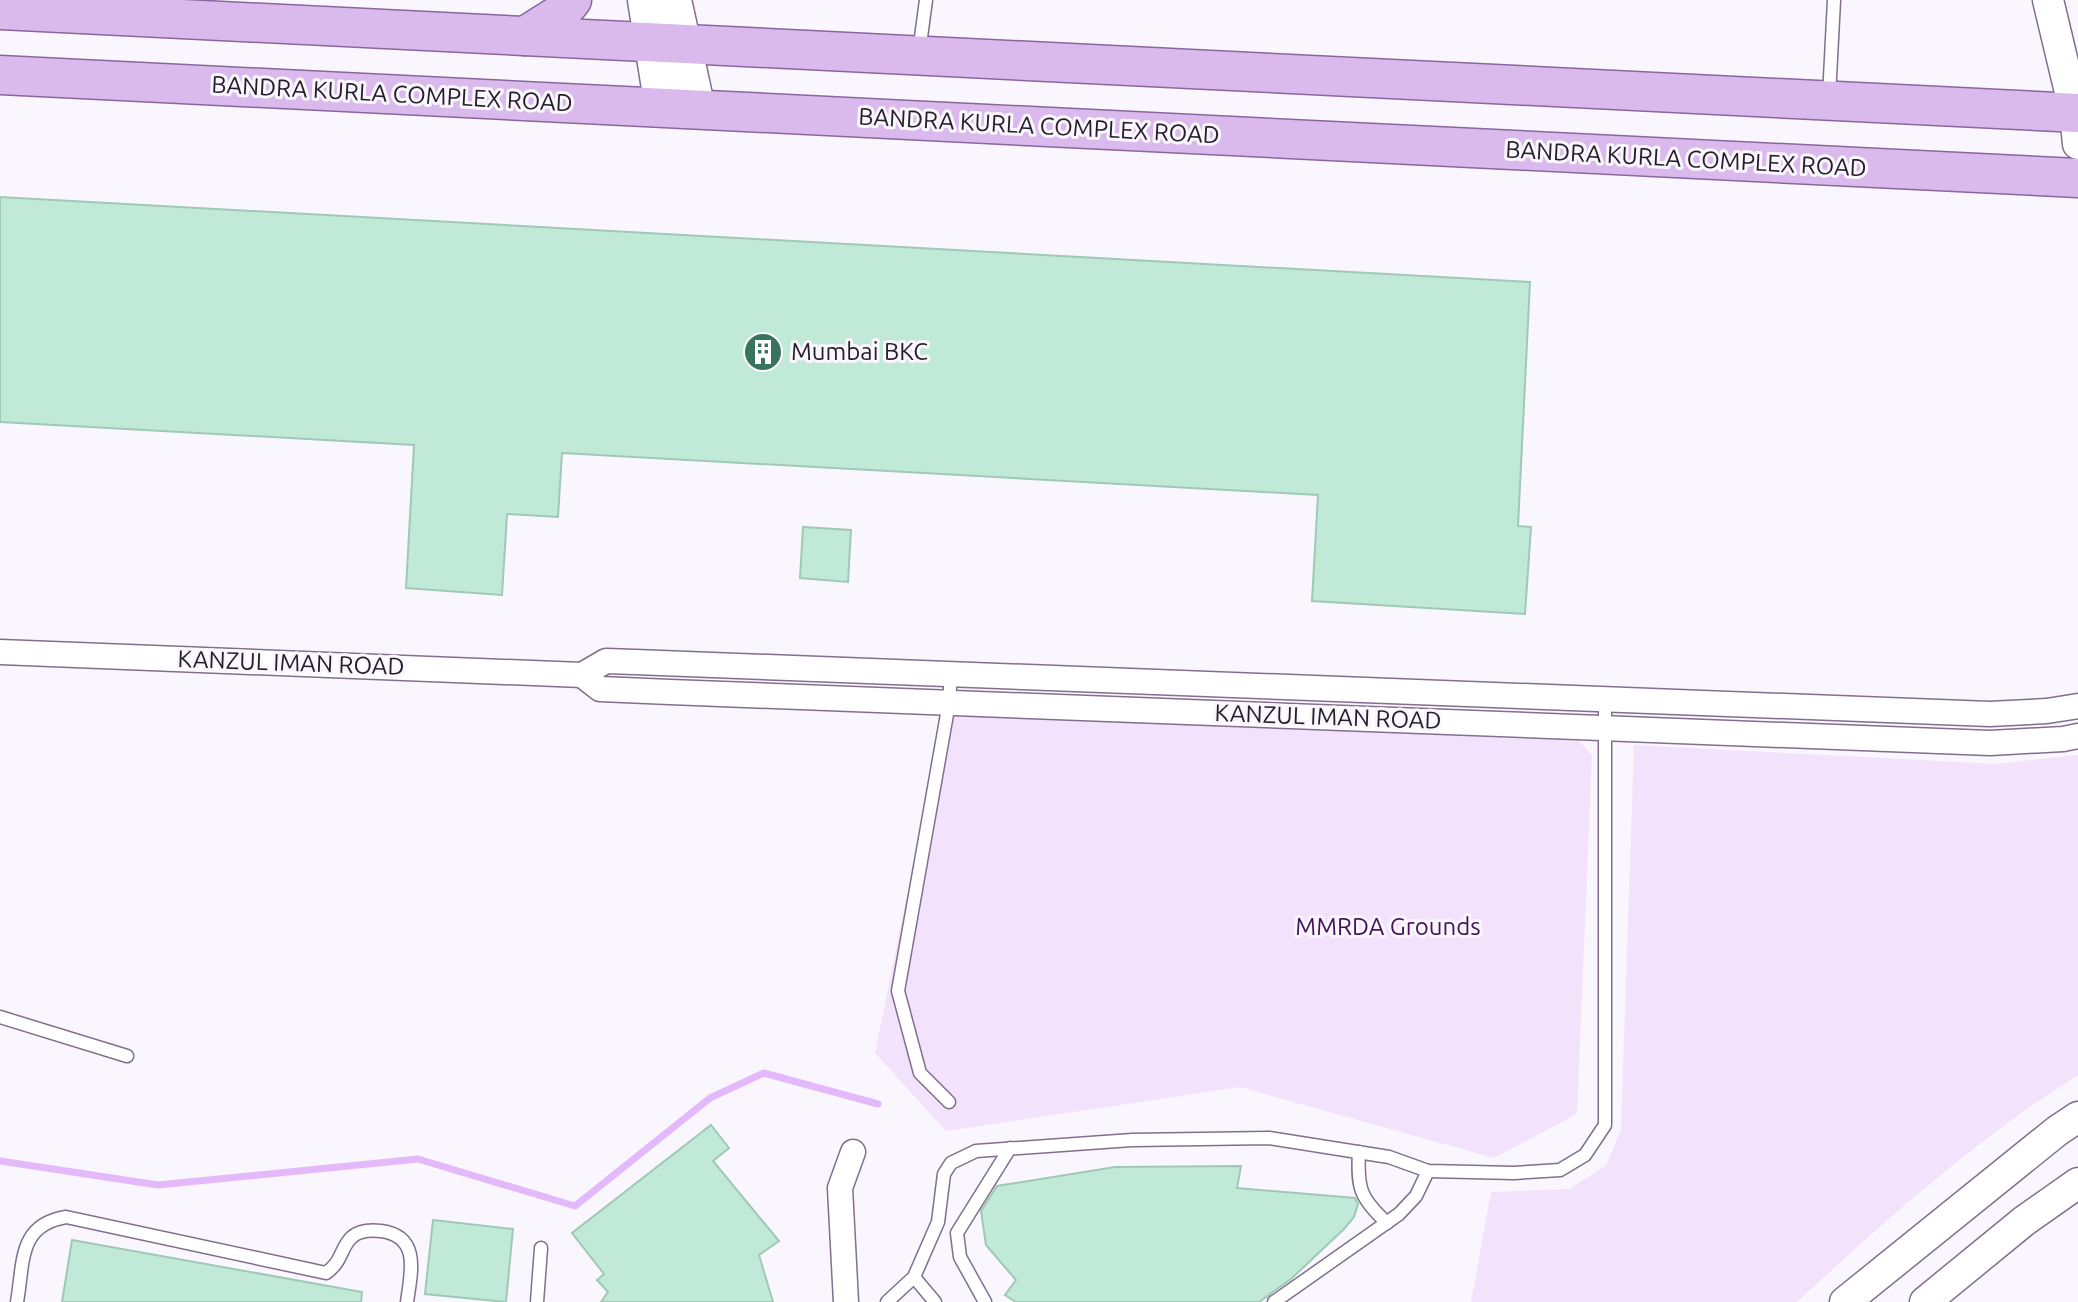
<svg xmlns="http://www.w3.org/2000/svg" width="2078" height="1302" viewBox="0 0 2078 1302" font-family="Ubuntu,sans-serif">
<rect width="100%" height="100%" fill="#faf6fd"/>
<g fill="#f2e2fc">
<path d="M944 713 1579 741 1592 755 1577 1114 1494 1158 1240 1087 946 1131 875 1053Z"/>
<path d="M1634 745 1996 764 2078 755V1075C1976 1139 1886 1220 1797 1302H1471L1491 1192 1569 1189 1606 1166 1621 1129Z"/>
</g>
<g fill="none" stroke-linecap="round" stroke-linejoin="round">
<path stroke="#e3b9fc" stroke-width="7" d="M0 1161 158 1185 418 1159 575 1206 710 1098 764 1073 878 1104"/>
</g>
<g fill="#c0ead7" stroke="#a0c8b6" stroke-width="2">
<path d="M0 197 1530 282 1518 526 1531 527 1525 614 1312 601 1318 495 562 453 558 517 507 514 502 595 406 588 414 445 0 422Z"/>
<path d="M803 527 851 530 848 582 800 578Z"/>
<path d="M711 1125 729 1148 713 1161 779 1241 759 1255 773 1302H601L608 1292 597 1280 604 1274 572 1233Z"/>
<path d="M1241 1166 1237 1188 1355 1198 1358 1204 1354 1217 1344 1229 1291 1279 1259 1302H1016L1005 1295 1016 1280 986 1245 981 1211 997 1186 1115 1167Z"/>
<path d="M433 1220 513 1229 506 1302 425 1294Z"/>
<path d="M72 1240 362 1292 361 1302H62Z"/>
</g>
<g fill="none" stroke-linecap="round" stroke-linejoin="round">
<defs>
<g id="service">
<path d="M919 52 926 0"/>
<path d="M1829 97 1834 0"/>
<path d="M0 1017 127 1056"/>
<path d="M949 1102 920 1073 898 991 949 703 951 674"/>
<path d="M1359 1152C1357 1188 1360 1198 1387 1223"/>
<path d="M914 1277 935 1302"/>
<path d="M17 1302C24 1262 18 1225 66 1217L326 1273C343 1261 340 1248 352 1237 360 1230 372 1230 381 1231 421 1236 411 1273 407 1302"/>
<path d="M537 1302 541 1248"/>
<path d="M887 1302 914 1277 938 1222 944 1174 951 1163 976 1151 1132 1140 1269 1138 1389 1157 1428 1171 1514 1173 1560 1170 1585 1155 1605 1125V699"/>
<path d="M985 1302 960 1257 957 1233 1010 1148"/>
<path d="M1274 1302 1399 1214 1416 1196 1428 1171"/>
</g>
<g id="minor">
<path d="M0 652 582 675 606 661 635 662 1990 714 2047 711 2078 706"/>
<path d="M582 675 600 689 670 692 1990 743 2063 739 2078 736"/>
<path d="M846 1302 840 1188 853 1152"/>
</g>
<g id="tertiary">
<path d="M2048 0 2075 113 2078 144"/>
<path d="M1845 1302 2057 1131 2078 1117"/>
<path d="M1925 1302 2024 1221 2078 1183"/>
</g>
<g id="secondary">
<path d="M645 0 662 107"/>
<path d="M674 0 698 109"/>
</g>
<g id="primary">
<path d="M0 10 2078 113"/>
<path d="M525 36 560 14 572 0"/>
<path d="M0 75 2078 178"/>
</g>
</defs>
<use href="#service" stroke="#816f8d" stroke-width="15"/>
<use href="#minor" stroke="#816f8d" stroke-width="27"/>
<use href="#tertiary" stroke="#816f8d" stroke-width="33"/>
<use href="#secondary" stroke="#816f8d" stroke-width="37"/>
<use href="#primary" stroke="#8a66a0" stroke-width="41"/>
<use href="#service" stroke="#fff" stroke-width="12"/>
<use href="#minor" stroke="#fff" stroke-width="24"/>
<use href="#tertiary" stroke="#fff" stroke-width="30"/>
<use href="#secondary" stroke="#fff" stroke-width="34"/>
<use href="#primary" stroke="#dabaec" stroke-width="38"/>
</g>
<defs>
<symbol id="building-disc" viewBox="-11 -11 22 22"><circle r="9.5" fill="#38735c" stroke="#faf6fd"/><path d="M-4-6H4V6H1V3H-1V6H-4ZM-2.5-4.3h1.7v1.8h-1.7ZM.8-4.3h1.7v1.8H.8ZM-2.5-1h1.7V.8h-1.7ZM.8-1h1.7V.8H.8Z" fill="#fff"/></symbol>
</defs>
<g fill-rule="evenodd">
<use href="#building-disc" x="741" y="330" width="44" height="44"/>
</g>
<g text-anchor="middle" stroke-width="6" stroke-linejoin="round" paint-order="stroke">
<g font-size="24" fill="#251e2a" stroke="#faf6fd">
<text transform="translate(392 94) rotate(3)" y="8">BANDRA KURLA COMPLEX ROAD</text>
<text transform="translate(1039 126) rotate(3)" y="8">BANDRA KURLA COMPLEX ROAD</text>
<text transform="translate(1686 159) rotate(3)" y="8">BANDRA KURLA COMPLEX ROAD</text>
<text transform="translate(291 663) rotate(2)" y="8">KANZUL IMAN ROAD</text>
<text transform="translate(1328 717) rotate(2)" y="8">KANZUL IMAN ROAD</text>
</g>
<g font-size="24" fill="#251e2a" stroke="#faf6fd" text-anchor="start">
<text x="791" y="360">Mumbai BKC</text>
</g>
<g font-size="24" fill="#45135c" stroke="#faf6fd">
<text x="1388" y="935">MMRDA Grounds</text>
</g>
</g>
</svg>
